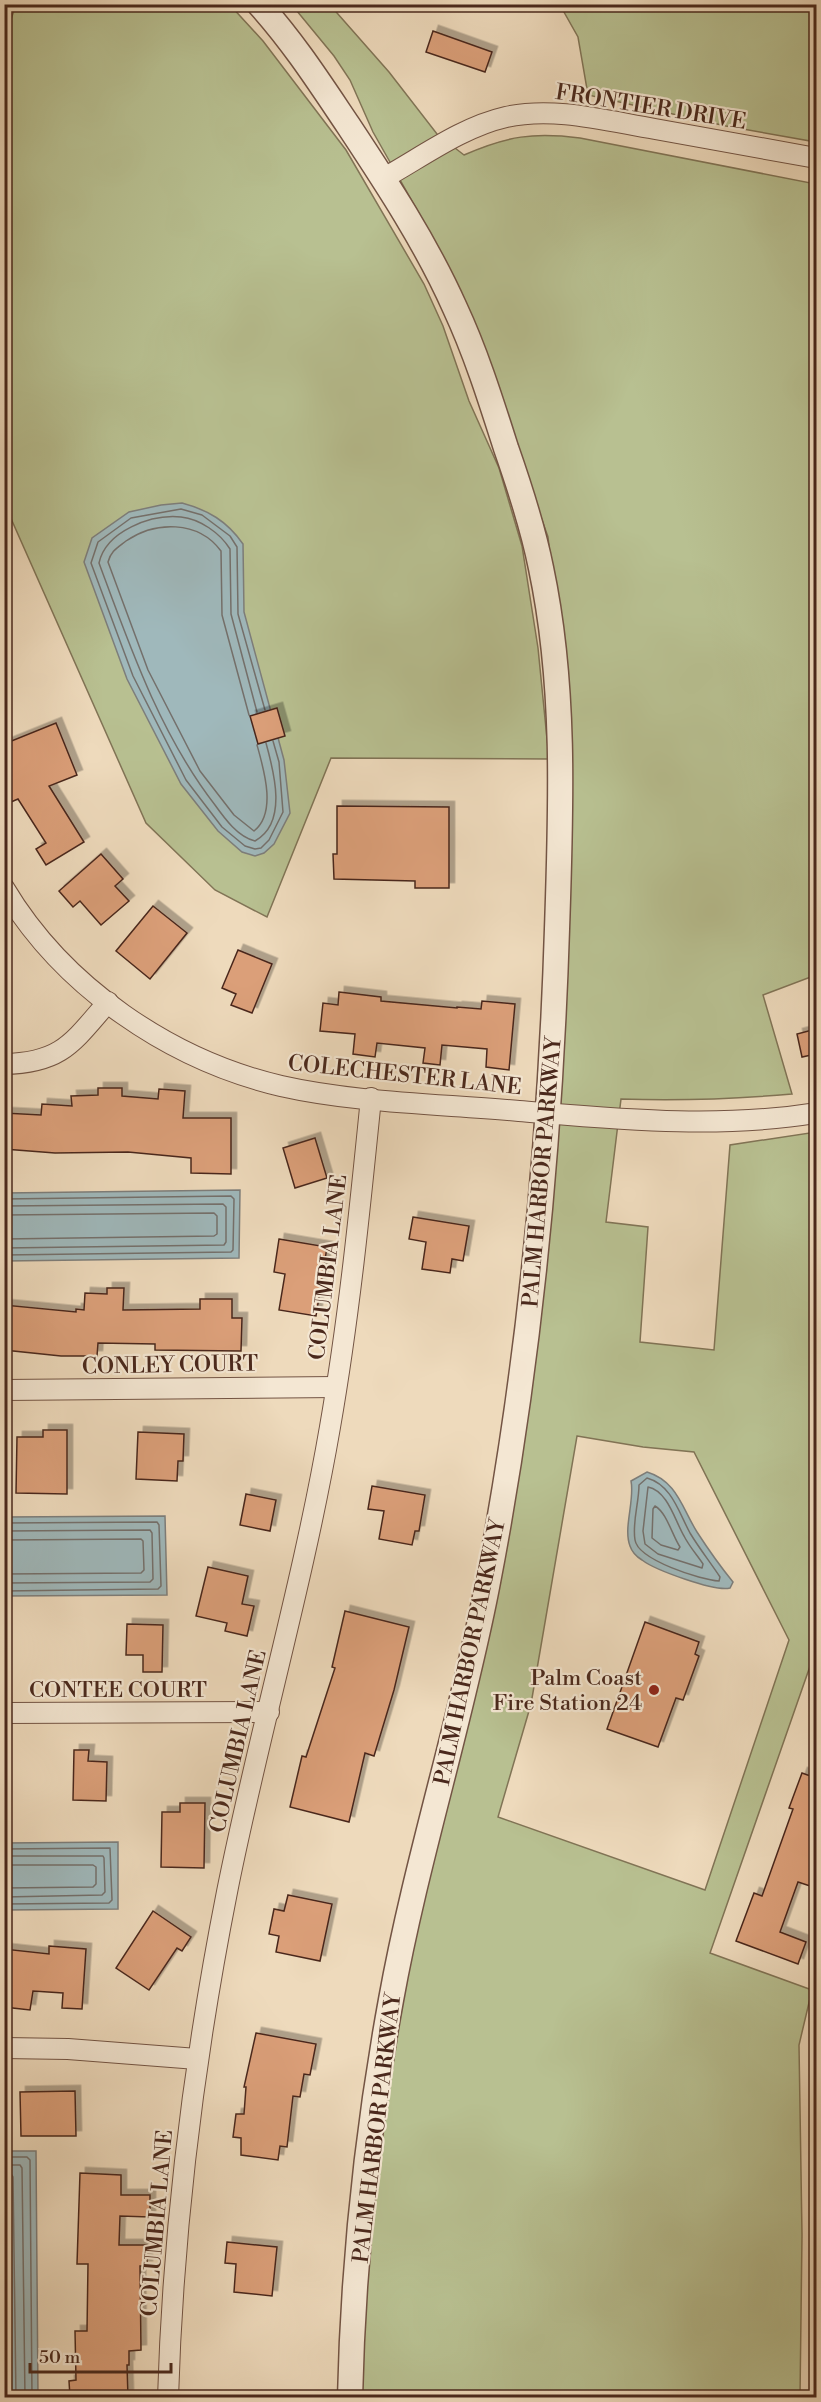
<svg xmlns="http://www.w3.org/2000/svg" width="821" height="2402" viewBox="0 0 821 2402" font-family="'Libre Bodoni',serif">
<defs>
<filter id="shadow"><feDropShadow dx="5.5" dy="-5.5" stdDeviation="0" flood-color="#0004"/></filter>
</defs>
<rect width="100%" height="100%" fill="#eedabc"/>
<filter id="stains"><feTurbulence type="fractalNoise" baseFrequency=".00333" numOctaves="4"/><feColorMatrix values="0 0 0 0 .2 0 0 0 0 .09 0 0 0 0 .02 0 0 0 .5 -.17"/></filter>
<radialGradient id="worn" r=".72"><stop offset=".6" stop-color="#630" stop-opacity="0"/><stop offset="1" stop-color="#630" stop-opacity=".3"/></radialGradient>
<g fill="#b8c091" stroke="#817456" stroke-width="1.5" fill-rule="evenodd">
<path d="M16 5H230L263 41 346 150 424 284 443 326 469 401 499 468 522 546 538 648 549 759 331 758 267 917 215 890 146 823 5 505 4 39Z"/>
<path d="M292 5H330L389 72 437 134 464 155C507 136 534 132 580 138L816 184V975L763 995 792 1094C735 1099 679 1101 621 1099L606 1222 648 1227 640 1342 714 1350 730 1145 816 1132V1649L710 1953 812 1990 799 2045 802 2235 800 2397H359L361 2333 378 2151 401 1998 535 1352 564 685 548 537 466 306 425 224 373 132 350 80 334 56ZM577 1436 643 1447 694 1452 789 1640 705 1890 498 1817 531 1704Z"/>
<path d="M560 5H816V142L726 126 588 95 578 37Z"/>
</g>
<g fill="#9fb8bb" stroke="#7d7e7b" stroke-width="1.5">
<path d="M182 503C208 510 227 521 243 544L244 612 284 760 290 813 274 844 264 853 255 856 242 852 218 831 181 784 127 679 84 562 92 538 129 512 161 505Z"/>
<path d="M240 1190 239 1258 5 1261V1193Z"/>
<path d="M647 1472C677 1481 682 1508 697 1532 708 1549 720 1566 733 1582L730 1588C715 1592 655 1570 642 1560 637 1557 632 1552 630 1546 623 1528 635 1500 631 1481Z"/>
<path d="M165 1516 167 1595 5 1596V1517Z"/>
<path d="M118 1842V1909L5 1910V1843Z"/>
<path d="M5 2151H36L38 2397H5Z"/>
</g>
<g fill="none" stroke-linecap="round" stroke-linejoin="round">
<g stroke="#74706c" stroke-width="1.5">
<path d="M265 710 238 614 237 547 230 536 202 515 181 509 131 518 98 542 91 563 133 676 186 780 222 827 245 846 255 849 261 848 269 840 283 812 279 762 273 741"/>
<path d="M257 712 231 614 230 549C220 533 200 519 181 517 151 514 106 531 99 563 130 647 160 734 215 805 225 819 238 837 255 841 288 823 274 772 266 743"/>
<path d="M249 715 222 615 221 551C198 520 155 521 126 541 117 548 111 551 108 562L148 670 200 771 234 815 254 831C277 813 264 770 257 745"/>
<path d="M4 1199 231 1196 234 1199 233 1250 231 1252 4 1255"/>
<path d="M4 1206 223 1204 226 1207V1242L224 1245 4 1248"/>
<path d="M4 1215 214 1213 217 1216V1234L214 1236 4 1239"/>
<path d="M647 1478C672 1485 679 1513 690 1533 699 1548 710 1562 720 1577L719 1581C701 1580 638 1560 635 1540 632 1522 639 1503 639 1485Z"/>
<path d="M648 1487C668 1491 675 1521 684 1536 689 1546 697 1555 703 1564L702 1568 658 1554 645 1544 643 1531Z"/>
<path d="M655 1506C667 1513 672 1535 680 1547L678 1550 661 1545 652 1538 653 1509Z"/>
<path d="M4 1523 157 1522 159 1525 161 1586 158 1589 4 1591"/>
<path d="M4 1531 150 1530 152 1533 153 1579 150 1582 4 1583"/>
<path d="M4 1540 141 1539 143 1541 144 1570 141 1573 4 1574"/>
<path d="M4 1849 110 1848 112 1900 109 1903 4 1904"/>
<path d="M4 1856H103L104 1858 105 1892 102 1895 4 1897"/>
<path d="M4 1865H93L96 1867V1884L93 1887 4 1888"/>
<path d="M4 2157H27L30 2160 32 2398"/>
<path d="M4 2165H20L22 2168 25 2398"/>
<path d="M4 2174H11L13 2177 16 2398"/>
</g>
</g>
<g fill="#db9f79" stroke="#4a281c" stroke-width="1.5" filter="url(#shadow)">
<path d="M433 31 492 52 485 72 426 52Z"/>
<path d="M277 708 285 736 258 744 250 716Z"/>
<path d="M56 723 77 775 49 786 84 842 46 865 36 849 46 843 18 799 11 802 4 787V744Z"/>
<path d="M337 806 449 807V888H415V881L334 879 333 854H337Z"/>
<path d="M101 854 123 879 115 886 129 901 101 925 80 901 73 907 59 891Z"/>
<path d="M153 906 187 933 150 979 116 951Z"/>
<path d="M238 950 272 964 252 1013 231 1005 236 994 222 988Z"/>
<path d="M339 992 381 997V1001L457 1008V1007L481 1009 482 1001 515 1004 509 1070 486 1067 487 1049 442 1045 440 1065 423 1063 425 1048 377 1043 375 1057 353 1054 355 1034 320 1031 323 1003 338 1005Z"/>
<path d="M816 1029V1054L802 1057 797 1034Z"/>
<path d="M98 1088H122V1096L158 1099 159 1089 185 1091 183 1118H231V1174L191 1173V1158L128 1152 55 1153 4 1149V1113L41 1115 42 1104 72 1106 71 1096 98 1095Z"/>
<path d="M315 1138 327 1178 295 1188 283 1148Z"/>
<path d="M413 1217 469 1226 463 1261 452 1259 450 1273 422 1269 426 1242 409 1239Z"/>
<path d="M279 1239 327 1247 316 1316 279 1310 285 1274 274 1272Z"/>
<path d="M107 1288H124L123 1310 200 1309V1299H232V1318H242L241 1351 155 1350V1344L98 1343 97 1356H61L4 1350V1305L76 1312V1309L84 1310 85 1293 107 1294Z"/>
<path d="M43 1430H67V1494L16 1493 17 1437H43Z"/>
<path d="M138 1432 184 1434 183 1461H178L177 1481 136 1479Z"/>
<path d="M372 1486 425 1495 419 1531H415L412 1545 379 1539 384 1511 368 1509Z"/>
<path d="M246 1494 276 1500 270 1531 240 1525Z"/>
<path d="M208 1567 248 1576 242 1604 254 1606 247 1636 225 1631 227 1623 196 1616Z"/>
<path d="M345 1611 409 1627 394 1690 374 1756 365 1753 349 1822 290 1807 302 1756 306 1757 335 1668 332 1667Z"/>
<path d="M645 1622 699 1642 695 1654 699 1656 683 1700 676 1698 658 1747 607 1729Z"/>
<path d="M127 1624 163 1625 162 1672H143V1655H126Z"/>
<path d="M74 1750H89L88 1761 107 1762 106 1801 73 1800Z"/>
<path d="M802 1773 816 1778V1888L798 1882 780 1932 806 1942 798 1964 736 1941 754 1893 762 1896 793 1809 789 1808Z"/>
<path d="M180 1803H205L204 1868 161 1867 162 1812H180Z"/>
<path d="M288 1895 332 1904 320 1961 276 1952 279 1936 269 1934 274 1909 284 1911Z"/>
<path d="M153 1911 191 1937 182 1951 177 1948 149 1990 116 1968Z"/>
<path d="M49 1946 86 1949 82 2009 62 2008 63 1993 33 1991 30 2010 4 2007V1949L49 1954Z"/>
<path d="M256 2033 316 2044 310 2075 304 2074 300 2097 293 2096 287 2147 280 2146 278 2160 241 2155V2138L233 2137 236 2114H244L246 2087H244Z"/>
<path d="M75 2091 76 2136H21L20 2092Z"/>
<path d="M80 2173 121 2175V2195H150V2217L120 2216 119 2245H147V2266H140L141 2350 129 2351V2365H127L128 2397H70L69 2381 76 2380 75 2331H87L88 2264H77Z"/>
<path d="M227 2242 277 2247 272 2296 234 2292 236 2264 225 2263Z"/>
</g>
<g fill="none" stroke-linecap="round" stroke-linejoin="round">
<defs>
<g id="minor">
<path d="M384 178C422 157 462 127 506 117 554 106 607 121 655 129 709 139 763 148 816 158"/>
<path d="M4 888C63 987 170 1060 281 1086 356 1103 442 1104 519 1111 618 1119 717 1129 816 1113"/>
<path d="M4 1064C62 1063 73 1042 108 1002"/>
<path d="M4 1390 336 1387"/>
<path d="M4 1713 269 1712"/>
<path d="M4 2048 68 2049 197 2059"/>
<path d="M168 2398C173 2228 194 2059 227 1892 258 1736 303 1584 330 1427 349 1318 360 1208 371 1098"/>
</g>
<path id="tertiary" d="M259 4C294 43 319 82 348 125 387 184 426 243 455 308 476 353 491 401 506 448 520 488 533 528 541 568 566 686 561 810 557 929 550 1150 529 1370 487 1587 460 1726 416 1861 391 2000 367 2131 353 2265 350 2398"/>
</defs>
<use href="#minor" stroke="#735444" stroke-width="22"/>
<use href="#tertiary" stroke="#735444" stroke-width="27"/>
<use href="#minor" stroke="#f4e7d3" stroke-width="20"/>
<use href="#tertiary" stroke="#f4e7d3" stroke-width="24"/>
</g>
<circle fill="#8f2418" stroke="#f4e7d3" stroke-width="2" cx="654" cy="1690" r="6"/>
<g text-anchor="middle" stroke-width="4.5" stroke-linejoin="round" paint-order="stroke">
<g font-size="22" fill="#4a281c" stroke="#f4e7d3">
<text transform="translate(651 106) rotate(9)" y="8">FRONTIER DRIVE</text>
<text transform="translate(405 1074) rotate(6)" y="8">COLECHESTER LANE</text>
<text transform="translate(541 1172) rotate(-85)" y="8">PALM HARBOR PARKWAY</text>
<text transform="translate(327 1267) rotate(-83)" y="8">COLUMBIA LANE</text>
<text transform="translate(170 1364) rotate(-1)" y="8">CONLEY COURT</text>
<text transform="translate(469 1652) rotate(-78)" y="8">PALM HARBOR PARKWAY</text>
<text x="118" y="1697">CONTEE COURT</text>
<text transform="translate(237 1741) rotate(-77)" y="8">COLUMBIA LANE</text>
<text transform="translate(376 2128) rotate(-83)" y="8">PALM HARBOR PARKWAY</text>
<text transform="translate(156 2223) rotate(-85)" y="8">COLUMBIA LANE</text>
</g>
<g font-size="22" fill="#4a281c" stroke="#f4e7d3" text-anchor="end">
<text x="642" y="1685">Palm Coast<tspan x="642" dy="25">Fire Station 24</tspan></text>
</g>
</g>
<rect width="821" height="2402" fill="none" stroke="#eedabc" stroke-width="24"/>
<rect x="6" y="6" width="809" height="2390" fill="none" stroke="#4a281c" stroke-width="3"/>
<rect x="12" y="12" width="797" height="2378" fill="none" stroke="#4a281c" stroke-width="1.5"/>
<path d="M30 2363v9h141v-9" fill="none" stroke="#4a281c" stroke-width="3"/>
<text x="39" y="2363" font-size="18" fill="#4a281c" stroke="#f4e7d3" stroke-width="4.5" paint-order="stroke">50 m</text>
<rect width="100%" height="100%" filter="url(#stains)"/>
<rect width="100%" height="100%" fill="url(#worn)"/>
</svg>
